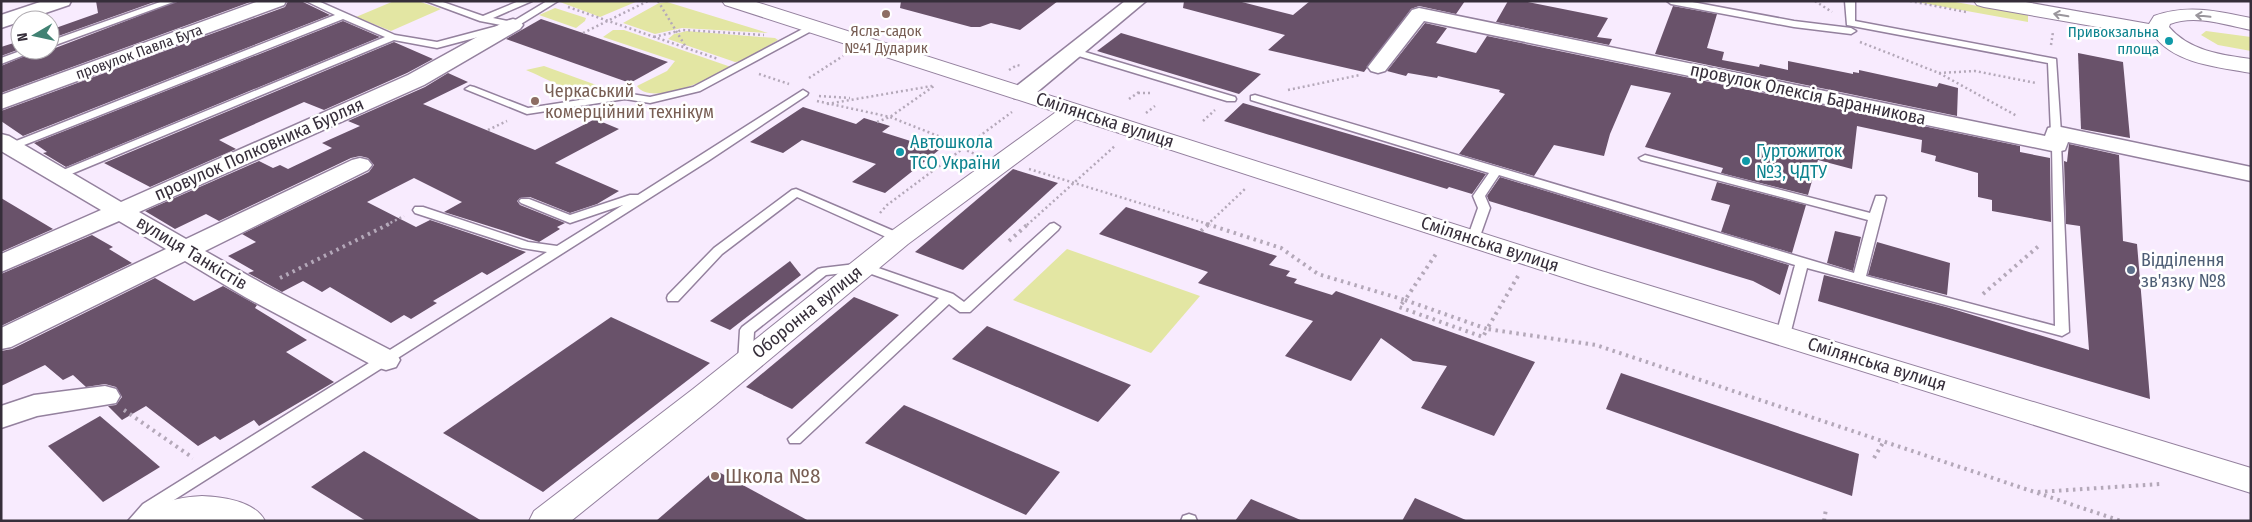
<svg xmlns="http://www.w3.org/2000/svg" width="2252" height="522" viewBox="0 0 2252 522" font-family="'Fira Sans Condensed',sans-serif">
<rect width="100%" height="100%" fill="#f8ebfe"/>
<g fill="#e3e6a3">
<path d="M394 1H418L441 9 391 31 356 17Z"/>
<path d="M638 1 600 17 560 2 561 1Z"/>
<path d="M1911 1H1950L2028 15V22Z"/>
<path d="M667 2 768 33 682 28 655 34 623 23 659 3Z"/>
<path d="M555 8 586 18 585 21 576 28 539 15Z"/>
<path d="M613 30H624L731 67C714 78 651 107 637 86L667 71 675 61 603 37Z"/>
<path d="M687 31 775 38 778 40 743 61 735 62 668 39 674 34Z"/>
<path d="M2206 31 2251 37V51L2218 45 2201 35Z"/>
<path d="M544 66 610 90C589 104 548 79 526 70Z"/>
<path d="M1067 249 1200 296 1151 353 1013 300Z"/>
</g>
<g fill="#69526a">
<path d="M96 1H157L50 39V30L98 13Z"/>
<path d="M178 1H253L1 93V66L39 50H50Z"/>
<path d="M288 1H301L330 15 23 136 1 121V111L285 7Z"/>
<path d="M901 1H1058L1020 30 991 23 980 27H971L900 8Z"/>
<path d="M1184 1H1238L1293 15 1310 1H1465L1456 14 1419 6 1411 9 1364 72 1268 50 1285 35 1183 8Z"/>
<path d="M1508 1H1523L1608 18 1597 37 1612 39 1609 45 1496 22Z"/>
<path d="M1673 6 1717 14 1707 48 1724 52 1722 60 1759 67 1760 64 1788 70V61L1853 74V72L1859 73V70L1937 87 1939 83 1958 88 1957 116 1655 54Z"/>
<path d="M541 19 583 33 668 62 630 83 506 39Z"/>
<path d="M343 21 380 37 66 167 43 153 47 152 34 143Z"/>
<path d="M1425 23 1447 28 1436 43 1476 53 1487 36 2020 146V152L2050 158 2051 222 1992 211V200L1978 197V173L1935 161 1936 156 1921 152 1922 140 1857 126 1852 169 1818 160 1808 195 1721 173 1723 168 1645 147 1671 93 1631 85 1610 134 1604 156 1554 145 1534 176 1459 154 1505 94 1499 92 1500 90 1442 77 1438 76 1437 78 1408 73 1406 76 1387 71Z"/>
<path d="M1121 33 1261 74 1239 94 1097 51Z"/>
<path d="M20 41V49L1 56V47Z"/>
<path d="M394 42 433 59 407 73 324 110 304 102 219 140 236 149 150 187 104 163Z"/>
<path d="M2078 53 2123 62 2130 138 2081 129Z"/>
<path d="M448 73 468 82 423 104 535 150 595 119 619 129 555 163 619 191 597 204 570 213 530 197 520 198 517 201 520 205 565 223 557 227 560 229 539 242 444 212 462 202 414 178 367 202 416 227 430 220 526 252 487 275 482 272 433 301 437 303 411 319 404 315 391 323 330 287 322 292 303 281 282 292 248 273 254 271 228 256 256 242 242 234 369 172 374 165 368 158 360 156 351 158 219 221 206 214 175 229 145 211 259 161 273 168 280 165 288 169 332 148 322 143 360 126 348 121 425 87Z"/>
<path d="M1243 103 1452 164 1486 174 1472 194 1449 187 1447 189 1224 121Z"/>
<path d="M803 107 856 124 864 118 890 126 882 132 939 150 885 193 852 182 876 164 802 140 783 153 750 142Z"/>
<path d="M2069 144 2119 155 2123 241 2137 244 2150 399 1818 301 1824 275 1946 307 2089 350 2080 226 2066 224 2064 161 2067 162Z"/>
<path d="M1013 169 1058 183 963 270 915 252Z"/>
<path d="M1500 177 1789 265 1780 295 1753 281 1489 201 1487 196Z"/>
<path d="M1717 182 1806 205 1792 253 1721 232 1730 205 1711 200Z"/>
<path d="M1 198 53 229 1 252Z"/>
<path d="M1126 207 1277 256 1269 265 1290 271 1286 276 1297 279 1294 283 1332 295 1336 291 1535 362 1494 436 1421 408 1447 366 1413 361 1381 338 1351 381 1285 356 1313 321 1198 283 1208 272 1099 234Z"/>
<path d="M1835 231 1861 237 1853 271 1827 263Z"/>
<path d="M92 235 113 247 109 249 132 263 1 326V274Z"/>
<path d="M1877 242 1950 263 1947 295 1868 275Z"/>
<path d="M790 261 801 275 730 330 710 321Z"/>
<path d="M155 278 194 301 223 286 257 305 255 308 307 340 286 352 334 382 259 426 254 420 220 440 215 436 198 446 146 406 122 420 108 406 116 405 122 397 116 387 105 384 86 387 73 375 63 380 45 365 1 386V351L12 349Z"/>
<path d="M854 297 899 315 792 409 746 387Z"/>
<path d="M611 317 710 363 543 492 443 433Z"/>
<path d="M987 326 1131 385 1098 422 952 359Z"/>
<path d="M1621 373 1859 454 1852 496 1606 409Z"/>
<path d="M904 405 1060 472 1026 515 865 443Z"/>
<path d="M100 416 160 467 103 502 48 446Z"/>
<path d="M364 451 482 521H366L311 487Z"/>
<path d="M715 470 809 521H656Z"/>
<path d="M1415 498 1468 521H1402Z"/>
<path d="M1251 499 1303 521H1235Z"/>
</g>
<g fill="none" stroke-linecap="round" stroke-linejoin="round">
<defs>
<g id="lane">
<path d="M163 1H176L50 47V41Z"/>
<path d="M306 1H318L395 35 437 42 501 25 480 21 426 1H440L483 16 519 1H532L493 18 512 22 547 1H558L516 27 437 48 394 40 64 177 60 178 54 175 56 173 385 37 343 19 14 149H6L5 147 6 145 335 15Z"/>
<path d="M1667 1H1687L1794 21 1851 28 1856 31 1851 34 1794 27 1671 4Z"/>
<path d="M1845 1H1855V21L2056 59 2061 133 2056 136 2051 133 2048 63 1847 25Z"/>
<path d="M812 24 817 27 815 29 700 91 650 103 625 99 527 114 465 89 470 86 474 87 528 108 625 93 650 97 693 87Z"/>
<path d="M1075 49 1235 97 1236 99 1235 101H1227L1072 54V50Z"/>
<path d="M23 50H37L1 64V58Z"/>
<path d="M803 90 808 93 807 95 708 161 155 512 146 521H128L143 504 547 252 522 248 415 213 413 210 415 207H423L528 242 557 246 623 205 570 223 521 203 519 201 521 199H529L570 215 630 195H638Z"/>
<path d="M1255 95 1854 273 1868 220 1641 160 1639 158 1645 155 1870 213 1876 196H1884L1886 198 1866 276 2055 326 2052 145 2057 142 2061 143 2069 332 2062 336 1807 268 1790 335 1783 339 1778 338 1776 335 1795 265 1499 175 1485 196 1490 208 1479 239 1473 243 1469 242 1467 239 1478 208 1473 196 1489 173 1251 100V96Z"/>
<path d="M796 189 903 235 905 238 903 241H895L797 197 722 254 678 301H668L667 298 668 295 714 248 792 190Z"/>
<path d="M1054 223 1060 227 1058 230 970 312H960L949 304 800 443H790L788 439 939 298 863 271 826 275 754 332 752 363 750 366H740L738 363 740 330 742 327 818 269 822 268 864 263 953 294 964 302 1050 224Z"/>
<path d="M1189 514 1195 516 1197 521H1181L1183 516Z"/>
</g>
<g id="street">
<path d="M43 1H71L69 5 1 28V15Z"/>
<path d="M259 1H286L284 5 1 109V95Z"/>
<path d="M1125 1H1146L1030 98 1022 99 1014 98 1011 93 1014 88Z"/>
<path d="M1419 8 2045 136 2048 128 2056 126 2251 167V181L2068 142 2065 150 2057 152 1424 21 1385 71 1378 73 1371 71 1368 67 1371 63 1412 10Z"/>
<path d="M513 19 520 21 523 25 520 29 424 85 139 212 186 239 352 160 360 158 368 160 372 165 368 170 205 251 265 285 396 353 400 360 396 367 386 370 376 367 245 297 185 261 11 347 1 349V328L166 249 119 221 1 272V254L101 210 1 151V134L9 136 121 202 408 75 506 21Z"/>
<path d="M105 386 116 389 120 396 116 403 37 416 1 428V406L34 395Z"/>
</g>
<g id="secondary">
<path d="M722 1H753L1598 270 2251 468V493L1578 282 1076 119 908 244 715 405 571 521H529L534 511 693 389 890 232 1056 112 725 5Z"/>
<path d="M1974 1H2020L2149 24 2154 16C2187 4 2217 11 2251 18V30C2226 25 2195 14 2170 24L2169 27C2189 51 2222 55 2251 59V73C2219 67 2176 64 2155 37L1984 7 1977 5Z"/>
<path d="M202 496C223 497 255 501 265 521H140C150 502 182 497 202 496Z"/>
</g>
</defs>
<use href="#lane" stroke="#94819e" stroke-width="3"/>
<use href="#street" stroke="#94819e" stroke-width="3"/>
<use href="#secondary" stroke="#94819e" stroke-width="2"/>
<g stroke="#b4a8b9" stroke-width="2.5" stroke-dasharray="2 3" stroke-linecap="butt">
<path d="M658 1 687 49"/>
<path d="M1815 1 1832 12"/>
<path d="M1910 1 1966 12"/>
<path d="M568 7 718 59"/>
<path d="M583 33 648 1"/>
<path d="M654 37 683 30 764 35"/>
<path d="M1860 42 1939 73 2017 116"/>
<path d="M2051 45 2053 32"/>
<path d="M1009 70 1017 65 1021 66"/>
<path d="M1939 73 1975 71 2036 83"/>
<path d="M759 74 789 84"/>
<path d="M809 78 843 56"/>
<path d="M1288 90 1360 75"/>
<path d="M1138 93H1152"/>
<path d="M819 96 850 98"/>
<path d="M1129 99 1139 92"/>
<path d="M817 101 890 117 966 147 968 151 975 154"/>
<path d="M827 104 932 86"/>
<path d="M1146 113 1155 106"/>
<path d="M1203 121 1215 110"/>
<path d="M877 122 890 117 934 86"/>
<path d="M488 130 507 121"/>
<path d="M1029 169 1211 225"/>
<path d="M880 213 887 205 1012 112"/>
<path d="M386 225 404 216"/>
<path d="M1027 225 1116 145"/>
<path d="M1207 225 1246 188"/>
</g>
<g stroke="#b4a8b9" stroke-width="4" stroke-dasharray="2.5 4.5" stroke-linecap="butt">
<path d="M1207 224 1281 248 1318 274 1405 300 1438 251"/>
<path d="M1201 231 1209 224"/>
<path d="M1009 241 1028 224"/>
<path d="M1518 276 1487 329 1596 345 2121 521"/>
<path d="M280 278 389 224"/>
<path d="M1983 294 2041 244"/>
<path d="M1405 300 1487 329 1483 337 1399 307Z"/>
<path d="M124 410 193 458"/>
<path d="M1874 458 1884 441"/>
<path d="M2038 492 2160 484"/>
<path d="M1824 521 1826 509"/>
</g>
<use href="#lane" fill="#fff" fill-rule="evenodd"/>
<use href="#street" fill="#fff" fill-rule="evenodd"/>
<use href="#secondary" fill="#fff" fill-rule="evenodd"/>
</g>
<defs><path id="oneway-shaft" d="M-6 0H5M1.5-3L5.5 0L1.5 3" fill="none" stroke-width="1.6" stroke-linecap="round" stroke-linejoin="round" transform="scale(1.25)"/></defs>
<g stroke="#9a969c">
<use href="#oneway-shaft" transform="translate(2061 15) rotate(-170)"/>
<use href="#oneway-shaft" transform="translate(2203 16) rotate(-174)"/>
</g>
<g fill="#8d6e63" stroke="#fff" stroke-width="2">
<circle cx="886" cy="14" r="5"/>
<circle cx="535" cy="101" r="5"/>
<circle cx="715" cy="476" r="5"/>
</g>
<g fill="#0f9aa8" stroke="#fff" stroke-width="2">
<circle cx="2169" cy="41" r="5"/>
<circle cx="900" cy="152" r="5"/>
<circle cx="1746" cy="161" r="5"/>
</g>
<circle fill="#5c6f8a" stroke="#fff" stroke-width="2" cx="2131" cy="270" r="5"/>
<g text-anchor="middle" stroke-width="5" stroke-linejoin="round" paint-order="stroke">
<g font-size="15" fill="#785e54" stroke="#fff">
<text x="886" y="36">Ясла-садок<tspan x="886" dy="17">№41 Дударик</tspan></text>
</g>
<g font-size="15" fill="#0d838f" stroke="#fff" text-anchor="end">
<text x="2159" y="37">Привокзальна<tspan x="2159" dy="17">площа</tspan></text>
</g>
<g font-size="15" fill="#362e3a" stroke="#fff">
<text transform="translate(139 52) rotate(-20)" y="5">провулок Павла Бута</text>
</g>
<g font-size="18" fill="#785e54" stroke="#fff" text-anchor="start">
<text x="545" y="97">Черкаський<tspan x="545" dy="21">комерційний технікум</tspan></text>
</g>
<g font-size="18" fill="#362e3a" stroke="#fff">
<text transform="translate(1808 94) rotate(12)" y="6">провулок Олексія Баранникова</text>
<text transform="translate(1105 120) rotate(18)" y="6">Смілянська вулиця</text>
<text transform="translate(259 149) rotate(-24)" y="6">провулок Полковника Бурляя</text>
<text transform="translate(1490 244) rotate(18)" y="6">Смілянська вулиця</text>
<text transform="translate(192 253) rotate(31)" y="6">вулиця Танкістів</text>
<text transform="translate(807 312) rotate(-39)" y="6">Оборонна вулиця</text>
<text transform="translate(1877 364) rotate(17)" y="6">Смілянська вулиця</text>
</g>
<g font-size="18" fill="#0d838f" stroke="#fff" text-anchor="start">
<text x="910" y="148">Автошкола<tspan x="910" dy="21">ТСО України</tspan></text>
<text x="1756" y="157">Гуртожиток<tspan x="1756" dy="21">№3, ЧДТУ</tspan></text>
</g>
<g font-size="18" fill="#4e5e75" stroke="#fff" text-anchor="start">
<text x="2141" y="266">Відділення<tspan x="2141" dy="21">зв'язку №8</tspan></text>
</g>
<g font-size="21" fill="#785e54" stroke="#fff" text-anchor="start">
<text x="725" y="483">Школа №8</text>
</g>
</g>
<rect width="2252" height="522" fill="none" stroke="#362e3a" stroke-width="5"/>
<g transform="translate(35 35) rotate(261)"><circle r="24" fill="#ffffff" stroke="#afabb0"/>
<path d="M0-4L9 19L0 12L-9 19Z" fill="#418273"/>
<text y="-8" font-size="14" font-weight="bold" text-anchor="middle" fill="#362e3a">N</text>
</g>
</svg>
